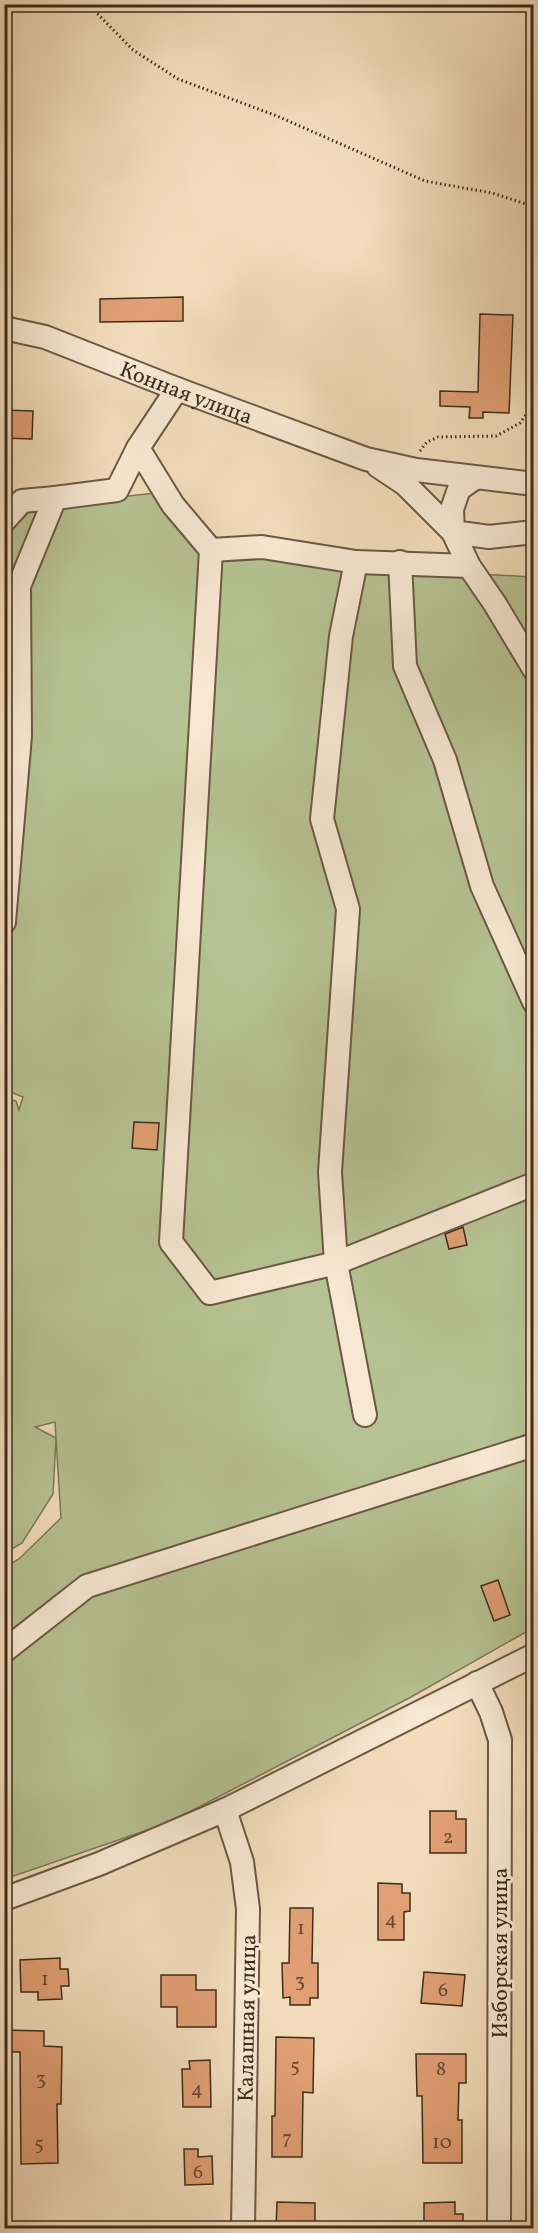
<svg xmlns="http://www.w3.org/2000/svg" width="538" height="2233" viewBox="0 0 538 2233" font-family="Vollkorn,serif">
<rect width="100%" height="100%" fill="#f2dcbb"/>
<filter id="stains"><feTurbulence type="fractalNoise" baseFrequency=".00333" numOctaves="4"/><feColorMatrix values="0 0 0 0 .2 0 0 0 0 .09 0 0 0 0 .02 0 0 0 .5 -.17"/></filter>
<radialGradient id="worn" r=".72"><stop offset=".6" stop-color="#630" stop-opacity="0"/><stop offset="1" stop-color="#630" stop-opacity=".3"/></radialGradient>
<path fill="#b6c293" stroke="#7a7858" stroke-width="1.5" d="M155 493 198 549 461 573 533 577V1628L411 1697 168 1823 5 1879V1567L19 1559 61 1518 55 1422 35 1427 56 1438 53 1494 22 1543 5 1553 4 1098 16 1101 19 1110 23 1097 5 1090V510Z"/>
<g fill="#e19f74" stroke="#3e2d1c" stroke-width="1.5">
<path d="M183 297V321L100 322V299Z"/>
<path d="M480 314 513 315 509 413 483 412V418H469L470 407 440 406V391L478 392Z"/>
<path d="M4 410 33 411 32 439 4 438Z"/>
<path d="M134 1122 159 1123 157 1150 132 1148Z"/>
<path d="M463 1227 467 1245 449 1249 445 1234Z"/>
<path d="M498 1580 510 1615 494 1621 481 1586Z"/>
<path d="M430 1811H456V1819H466V1853H430Z"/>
<path d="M378 1883 402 1884V1893H410V1911L404 1912V1940H378Z"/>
<path d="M290 1908H313L312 1963H318V1998H310V2005H290V1997L283 1998 282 1963H289Z"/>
<path d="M60 1958V1969H68L69 1986H61L62 1999 38 2000V1992H21L20 1960Z"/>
<path d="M424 1972 465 1975 462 2006 421 2003Z"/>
<path d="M161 1975H196V1990H216V2027H177V2007H161Z"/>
<path d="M4 2030 44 2031V2046L62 2047 61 2104H57L58 2163 21 2164 20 2052H4Z"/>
<path d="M276 2037 314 2038 313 2093 303 2092 302 2157H272V2116H275Z"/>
<path d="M416 2054H466V2083H459L458 2120H462V2163H423L422 2096H417Z"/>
<path d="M210 2060 211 2107H183L182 2069H190L189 2061Z"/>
<path d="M184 2149H198V2157L212 2156 213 2184 185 2185Z"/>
<path d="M277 2202 315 2203V2229H276Z"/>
<path d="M455 2202V2214H463V2229H424V2203Z"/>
</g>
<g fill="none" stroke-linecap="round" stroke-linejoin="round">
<defs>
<g id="minor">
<path id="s1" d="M4 328 45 337 177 389 366 459 416 470 534 484"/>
<path d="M177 389 138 448 173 505 211 550 262 547 356 562 469 566"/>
<path d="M378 466 405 484 453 532 469 566 495 604 534 669"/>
<path d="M475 478 459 489 452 509 453 532 489 537 534 532"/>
<path d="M4 521 22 501 55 498"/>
<path d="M211 550 171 1242 210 1293 336 1263 330 1172 348 909 322 819 341 636 356 562"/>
<path d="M400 562 405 666 445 760 482 886 534 1002"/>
<path d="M4 922 20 736 19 586 55 498 117 490 138 448"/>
<path d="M365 1415 336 1263 534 1184"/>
<path d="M4 1651 87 1586 534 1445"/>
<path d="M477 1683 491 1712 500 1740 499 2228"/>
<path d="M225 1810 242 1862 248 1909 243 2228"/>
<path d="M4 1899 99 1864 225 1810 534 1655"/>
</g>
</defs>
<use href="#minor" stroke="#6b5944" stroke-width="26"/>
<g stroke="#3e2d1c" stroke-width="3" stroke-dasharray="1.5 3" stroke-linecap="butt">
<path d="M88 4 133 50 178 79 277 116 425 181 492 193 526 204 534 213"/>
<path d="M534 297V351"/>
<path d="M420 451 427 442 438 437 496 436 520 423 532 406 534 394"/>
</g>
<use href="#minor" stroke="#f7e8d3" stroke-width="22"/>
</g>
<g text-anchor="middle" stroke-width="6" stroke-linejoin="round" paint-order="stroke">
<g font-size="20" fill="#674a32">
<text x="448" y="1843">2</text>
<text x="391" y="1925">4</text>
<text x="301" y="1934">1</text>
<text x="45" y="1985">1</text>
<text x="300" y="1987">3</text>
<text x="443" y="1996">6</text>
<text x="295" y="2072">5</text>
<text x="441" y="2075">8</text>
<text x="41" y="2085">3</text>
<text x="197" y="2095">4</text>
<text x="287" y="2144">7</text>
<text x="442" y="2148">10</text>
<text x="39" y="2150">5</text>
<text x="198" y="2178">6</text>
</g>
<g font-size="22" fill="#3e2d1c" stroke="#f7e8d3">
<text dy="8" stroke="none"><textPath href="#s1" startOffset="194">Конная улица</textPath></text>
<text transform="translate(499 1953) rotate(-90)" y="8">Изборская улица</text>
<text transform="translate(246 2018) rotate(-89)" y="8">Калашная улица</text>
</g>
</g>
<rect width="538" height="2233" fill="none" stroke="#f2dcbb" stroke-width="24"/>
<rect x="6" y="6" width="526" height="2221" fill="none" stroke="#3e2d1c" stroke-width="3"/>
<rect x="12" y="12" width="514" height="2209" fill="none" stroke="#3e2d1c" stroke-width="1.5"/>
<rect width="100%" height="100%" filter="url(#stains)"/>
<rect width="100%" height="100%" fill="url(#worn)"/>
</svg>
